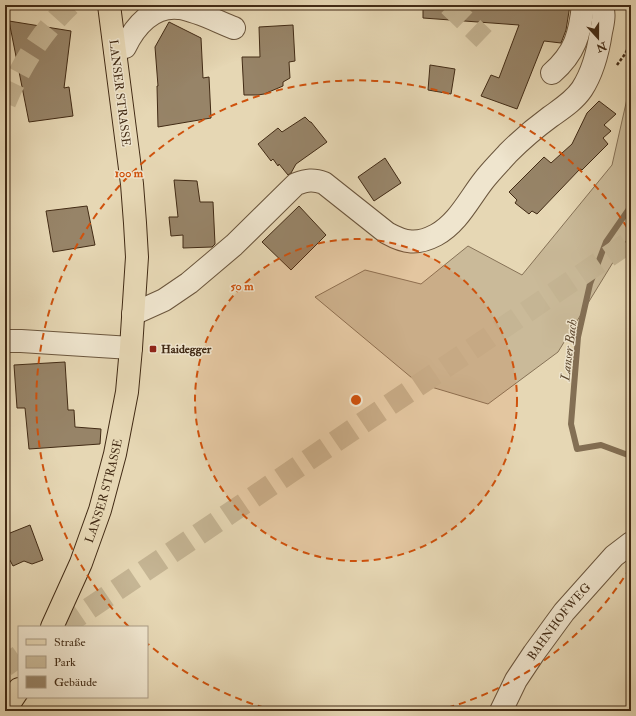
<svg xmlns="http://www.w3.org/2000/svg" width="636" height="716" viewBox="0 0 636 716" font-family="'IM FELL Double Pica',serif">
<rect width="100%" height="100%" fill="#e6d7b4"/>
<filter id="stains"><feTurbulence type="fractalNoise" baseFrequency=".005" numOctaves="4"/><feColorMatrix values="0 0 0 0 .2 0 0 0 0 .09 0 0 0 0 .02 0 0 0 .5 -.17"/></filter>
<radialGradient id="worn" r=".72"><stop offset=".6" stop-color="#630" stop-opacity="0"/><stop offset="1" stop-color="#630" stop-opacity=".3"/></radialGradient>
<path fill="#caba99" stroke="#867257" d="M629 90H631V233L558 352 488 404 418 383 315 297 365 270 421 284 468 246 522 275 612 165Z"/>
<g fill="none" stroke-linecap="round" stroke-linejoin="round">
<path stroke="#836f54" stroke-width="6" d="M631 206 606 242 590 284 578 337 571 424 577 449 601 445 628 455 631 460"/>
</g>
<g fill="#978468" stroke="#422b15">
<path d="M423 5H488L532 7 533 5H570L566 30 561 43 544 41 517 109 481 96 491 75 499 78 519 25 423 18Z"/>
<path d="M9 21 71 31 64 88 69 87 73 116 29 122Z"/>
<path d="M169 22 201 38 203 78 209 77 211 118 158 127 157 86H158L155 47Z"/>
<path d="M293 25 295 61 289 62 290 78 283 82V86L264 94 258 95H244L242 57H260L259 27Z"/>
<path d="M430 65 455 69 451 94 428 90Z"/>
<path d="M599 101 616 114 604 125 611 131 603 138 608 144 582 170 580 169 537 214 532 211 529 214 515 203 517 200 509 192 544 157 551 163 572 144 587 113Z"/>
<path d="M305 117 310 122H311L327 142 296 164 291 173 288 175 279 164 278 166 273 159 271 161 258 144 278 128 282 132Z"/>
<path d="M385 158 401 183 374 201 358 177Z"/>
<path d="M174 180 197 181 200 202H213L215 244 212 247 183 248V235L171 236 169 217H178Z"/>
<path d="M87 206 95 245 53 252 46 211Z"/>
<path d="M299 206 326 235 291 270 262 242Z"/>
<path d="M65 362 68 410H74L75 427 101 429 100 444 29 449 25 408H17L14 365Z"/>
<path d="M30 525 43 560 32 564 24 561 13 566 5 551V535Z"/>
</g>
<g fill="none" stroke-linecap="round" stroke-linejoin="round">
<g stroke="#c5b594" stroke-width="22" stroke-dasharray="22 11" stroke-linecap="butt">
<path d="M449 5 484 39"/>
<path d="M5 103C20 67 41 32 70 5"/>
<path d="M62 627 631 241"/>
<path d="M5 666 19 656"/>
</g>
<defs>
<g id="minor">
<path d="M115 50 125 47C135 26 153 5 179 8 198 11 216 21 234 28"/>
<path d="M552 73C575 53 580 34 583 5"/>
<path d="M133 314 164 300 189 283 234 245 296 184C307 180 313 179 324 183L387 233C405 243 417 245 436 235 458 223 469 199 484 180 491 171 500 162 508 153 521 140 535 128 550 117 561 109 574 101 582 89 593 72 598 52 601 32 603 23 605 14 602 5"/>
<path d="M5 341H21L131 348"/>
<path id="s1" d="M501 711 516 680 534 653 564 612 614 556 631 543"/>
</g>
<g id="major">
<path id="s2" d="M52 627 81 563 100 510 115 454 127 392 131 348 137 257 135 223 132 184 109 5"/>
<path d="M5 710 19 689"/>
</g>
</defs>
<use href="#minor" stroke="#6b563d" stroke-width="24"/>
<use href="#major" stroke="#422b15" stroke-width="24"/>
<path stroke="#422b15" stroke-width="2.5" stroke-dasharray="3 2" stroke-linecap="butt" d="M617 65 625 54 631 42"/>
<use href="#minor" stroke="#efe5ce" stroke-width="22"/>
<use href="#major" stroke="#e6d7b4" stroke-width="22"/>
</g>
<circle cx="356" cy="400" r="161" fill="#cf520d" fill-opacity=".12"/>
<g fill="none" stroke="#cf520d" stroke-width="2" stroke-dasharray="7 5">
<circle cx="356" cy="400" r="161"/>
<path d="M630 568A321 321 0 0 1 436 711M276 711A321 321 0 0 1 148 644M129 627A321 321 0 1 1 630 232"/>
</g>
<rect fill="#8f2418" stroke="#efe5ce" stroke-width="1.5" x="149" y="345" width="8" height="8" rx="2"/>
<g text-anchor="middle" stroke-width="3" stroke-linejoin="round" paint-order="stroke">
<g font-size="12" fill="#422b15" stroke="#efe5ce">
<text transform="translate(120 93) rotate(83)" y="4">LANSER STRASSE</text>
<text dy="4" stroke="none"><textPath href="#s2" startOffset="146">LANSER STRASSE</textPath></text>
<text dy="4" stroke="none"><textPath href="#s1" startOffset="107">BAHNHOFWEG</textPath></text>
</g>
<g font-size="12" font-weight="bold" fill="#422b15" stroke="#efe5ce" text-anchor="start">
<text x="161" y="353">Haidegger</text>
</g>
<g font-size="13" font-style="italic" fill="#5d482f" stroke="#efe5ce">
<text transform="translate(568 350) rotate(-83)" y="5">Lanser Bach</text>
</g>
</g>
<circle cx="356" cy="400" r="6" fill="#cf520d" stroke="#efe5ce" stroke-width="2"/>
<g font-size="12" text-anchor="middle" font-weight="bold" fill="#cf520d" stroke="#efe5ce" stroke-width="3" stroke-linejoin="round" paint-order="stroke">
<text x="129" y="177">100 m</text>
<text x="242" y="290">50 m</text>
</g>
<rect width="636" height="716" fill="none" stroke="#e6d7b4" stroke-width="20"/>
<rect x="6" y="6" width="624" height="704" fill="none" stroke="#422b15" stroke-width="2"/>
<rect x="10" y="10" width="616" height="696" fill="none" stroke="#422b15"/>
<rect x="18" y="626" width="130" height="72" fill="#efe5ce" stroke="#aa9b84"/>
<rect x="26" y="639" width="20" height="6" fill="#e6d7b4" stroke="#aa9b84"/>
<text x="54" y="646" font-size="12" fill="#422b15">Straße</text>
<rect x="26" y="656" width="20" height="12" fill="#caba99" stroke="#aa9b84"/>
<text x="54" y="666" font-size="12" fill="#422b15">Park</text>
<rect x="26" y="676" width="20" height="12" fill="#978468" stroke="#aa9b84"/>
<text x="54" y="686" font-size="12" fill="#422b15">Gebäude</text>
<g transform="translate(598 38) rotate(159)" stroke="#efe5ce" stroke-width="3" paint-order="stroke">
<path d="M0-3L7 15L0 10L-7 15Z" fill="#422b15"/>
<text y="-6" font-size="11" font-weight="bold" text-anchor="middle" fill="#422b15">N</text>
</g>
<rect width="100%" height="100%" filter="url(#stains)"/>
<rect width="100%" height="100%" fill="url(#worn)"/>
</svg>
